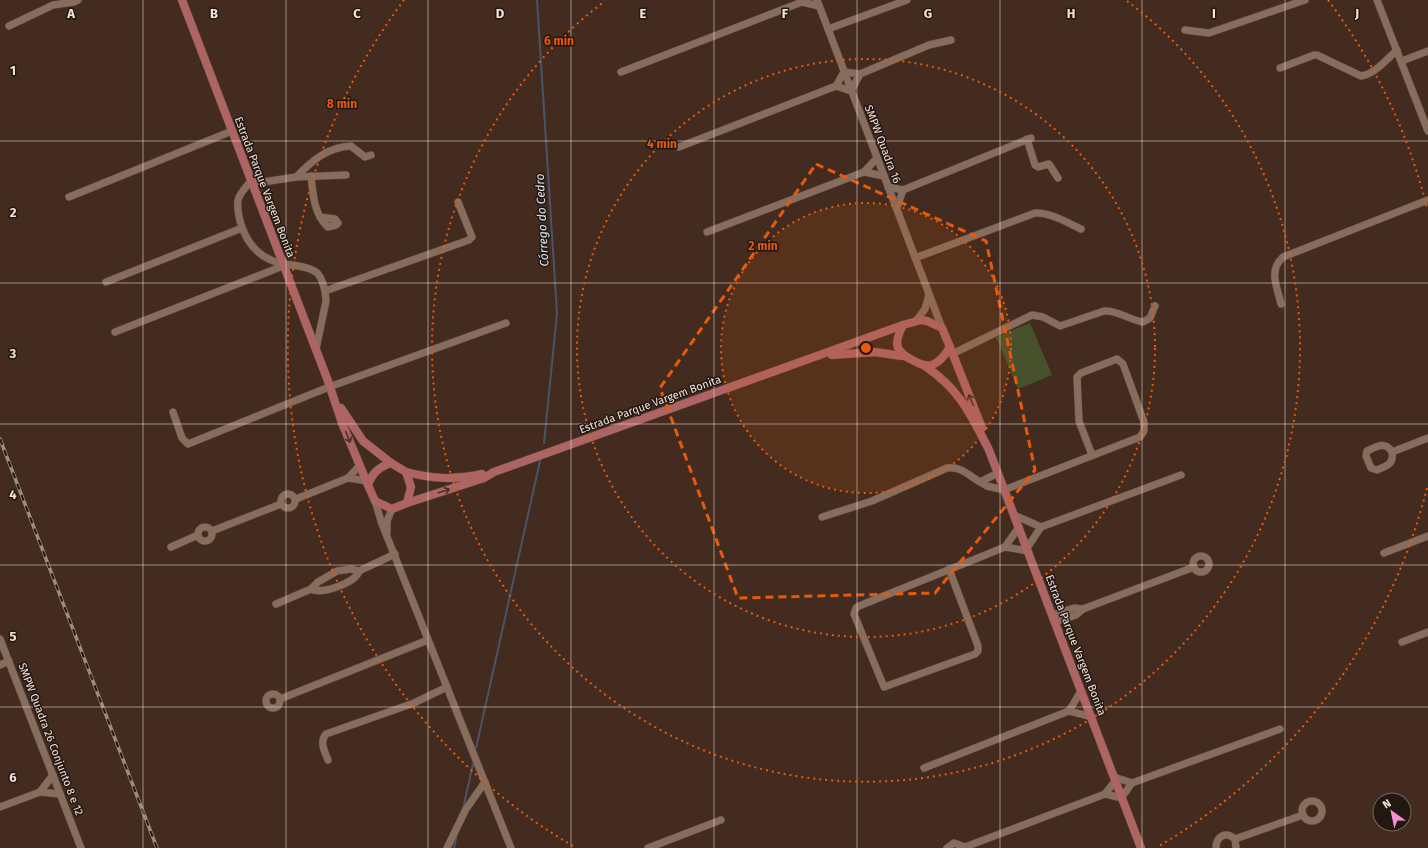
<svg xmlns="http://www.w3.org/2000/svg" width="1428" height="848" viewBox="0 0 1428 848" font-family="'Fira Sans',sans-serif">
<rect width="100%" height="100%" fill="#432c1f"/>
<path fill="#47522d" d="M1030 323 1052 375 1018 389 996 337Z"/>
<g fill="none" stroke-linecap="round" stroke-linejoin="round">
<g stroke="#49546b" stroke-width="2">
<path d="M537 0 557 313 544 443"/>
<path d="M476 748 540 461"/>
<path d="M463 809 473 764"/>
<path d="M454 848 457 834"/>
</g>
<defs>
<g id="minor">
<path d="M817 0 942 328"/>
<path d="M1377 0 1428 131"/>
<path d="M9 26 53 5 74 2 78 0"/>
<path d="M828 29 907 0"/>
<path d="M1185 30 1209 33 1305 0"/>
<path d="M1402 61 1428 51"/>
<path d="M1280 68 1314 55H1317L1361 76C1375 74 1386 60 1397 50"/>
<path d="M621 72 802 2 819 6"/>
<path d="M836 86 851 91 860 74"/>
<path d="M1027 139 1035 165 1038 167 1049 164 1058 178"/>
<path d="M679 147 836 86 844 72 860 74 929 45 951 40"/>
<path d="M864 172 884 176"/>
<path d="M346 175 296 177 263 182 251 181C237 197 235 199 240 221 246 243 260 259 283 264 293 265 307 266 316 272 322 276 323 285 325 291L469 240 472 237 458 202"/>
<path d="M311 176C313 194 314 215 328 227L336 225 338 223 335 219 320 217"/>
<path d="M296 177C312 161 327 147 351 146L365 157 371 155"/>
<path d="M888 187 903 190 1031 138"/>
<path d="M69 197 232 131"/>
<path d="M897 208 903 190"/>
<path d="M707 232 864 172 877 158"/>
<path d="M915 258 1035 213C1050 212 1068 223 1081 229"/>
<path d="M106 282 242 228"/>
<path d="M1281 304C1277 286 1268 271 1283 257L1428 200"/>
<path d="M916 321 925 309 929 295"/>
<path d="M115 332 283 266"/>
<path d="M316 349 326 301 325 291"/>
<path d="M952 354 1032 315 1043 317 1060 326 1104 311C1117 310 1130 320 1143 322L1150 318 1155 306"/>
<path d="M173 412 182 438 188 444 329 387 506 323"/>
<path d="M1392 452C1386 441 1377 446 1367 451L1366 456 1371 468 1377 470C1387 466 1394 464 1392 452L1428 438"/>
<path d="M348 478 367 481"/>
<path d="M980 482 987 486 1004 490 1140 437 1144 431V422L1123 364 1117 359 1081 373 1077 377 1079 421 1092 455"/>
<circle cx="288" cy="501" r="7"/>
<path d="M296 499 348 478 360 465"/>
<path d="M375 501 382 524 511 848"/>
<path d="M1014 515 1041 527"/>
<path d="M822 517 872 501 947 468C961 466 968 475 980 482L998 473"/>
<circle cx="205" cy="534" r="7"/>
<path d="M212 531 281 504"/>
<path d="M387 532V521L392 509"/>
<path d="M171 547 198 535"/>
<path d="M1005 547 1019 527"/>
<path d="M1027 548 1041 527 1181 475"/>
<path d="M1384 553 1428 536"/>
<circle cx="1201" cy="564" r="8"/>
<path d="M949 569 978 646V651L975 654 884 687 854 614 856 608 859 606 1005 547 1028 551"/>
<path d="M311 589C321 595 356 583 359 571"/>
<path d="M276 604 311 589 318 582 337 571 351 569 359 571 395 554"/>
<path d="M1053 615 1074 608 1083 609"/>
<path d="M1055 622 1076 615 1083 609 1194 567"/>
<path d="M0 639 81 848"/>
<path d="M1402 642 1428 632"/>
<path d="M0 665 9 661"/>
<circle cx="273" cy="701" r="7"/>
<path d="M280 699 428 640"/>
<path d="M1069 711 1092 717"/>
<path d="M328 760C325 752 319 742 326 734L414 703 447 687"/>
<path d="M924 768 1069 711 1081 691"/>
<path d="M1114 777 1132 783"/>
<path d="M40 792 53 775"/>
<path d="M1105 794 1122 798"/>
<path d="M1122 797 1132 783 1280 729"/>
<circle cx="1312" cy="811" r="10"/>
<path d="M0 807 40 792 60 794"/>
<path d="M1235 839 1303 815"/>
<path d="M447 848 466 809 485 782"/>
<path d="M648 848 721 820"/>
<path d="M947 848 954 843 965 847 1105 794 1116 780"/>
<path d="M1216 848C1216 836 1226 831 1235 839L1236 848"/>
</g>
<g id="major">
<path d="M182 0 328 381 342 423 368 485"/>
<path d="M921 320 927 321 942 328 950 347C946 354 940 362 932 365 926 367 920 364 914 361 895 352 893 344 903 325Z"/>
<path d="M950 347 982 428"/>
<path d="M832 355 875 352 902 356"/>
<path d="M925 366C960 390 970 413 989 450L1141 848"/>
<path d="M341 408 363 441 391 463"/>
<path d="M391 463 406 472 411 487 407 503 392 509 375 501 368 485C372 473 379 467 391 463Z"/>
<path d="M406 472C433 479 455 480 482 474"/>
<path d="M407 503 484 478 494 472 903 325"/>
</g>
</defs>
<use href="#minor" stroke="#5d4a3e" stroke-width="8"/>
<use href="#major" stroke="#5d4a3e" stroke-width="9"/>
<use href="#minor" stroke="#876d5e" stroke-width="7"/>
<use href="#major" stroke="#ad6462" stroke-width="8"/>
<defs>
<path id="rail" d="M0 439 157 848"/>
</defs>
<use href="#rail" stroke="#9d8b80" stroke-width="3.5"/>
<use href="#rail" stroke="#221711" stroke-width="2" stroke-dasharray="6" stroke-linecap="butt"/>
</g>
<defs><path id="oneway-shaft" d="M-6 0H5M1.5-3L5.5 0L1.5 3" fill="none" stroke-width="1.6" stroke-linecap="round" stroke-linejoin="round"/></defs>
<g stroke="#4c2e29">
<use href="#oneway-shaft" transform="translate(971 400) rotate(-113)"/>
<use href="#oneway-shaft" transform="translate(348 437) rotate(67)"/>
<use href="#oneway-shaft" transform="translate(444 491) rotate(-18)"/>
</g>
<path fill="none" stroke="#e8590c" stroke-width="3" stroke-dasharray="8 5" stroke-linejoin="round" d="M816 164 986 241 1035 470 935 593 738 598 660 388Z"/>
<path fill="none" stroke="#f2e3da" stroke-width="1" stroke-opacity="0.55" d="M143 0V848M286 0V848M428 0V848M571 0V848M714 0V848M857 0V848M1000 0V848M1142 0V848M1285 0V848M0 141H1428M0 283H1428M0 424H1428M0 565H1428M0 707H1428"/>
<circle cx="866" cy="348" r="145" fill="#e8590c" fill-opacity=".12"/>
<g fill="none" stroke="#e8590c" stroke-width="2" stroke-dasharray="2 4">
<circle cx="866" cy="348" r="145"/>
<circle cx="866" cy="348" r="289"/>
<path d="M1127 1A434 434 0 1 1 605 1"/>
<path d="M1427 488A578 578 0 0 1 1159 846M573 846A578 578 0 0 1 404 0M1328 0A578 578 0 0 1 1427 208"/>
</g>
<g text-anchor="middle" stroke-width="3" stroke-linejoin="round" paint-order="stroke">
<g font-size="11" fill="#f2e3da" stroke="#221711">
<text transform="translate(883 144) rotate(69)" y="4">SMPW Quadra 16</text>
<text transform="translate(265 187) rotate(69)" y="4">Estrada Parque Vargem Bonita</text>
<text transform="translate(650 404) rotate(-20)" y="4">Estrada Parque Vargem Bonita</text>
<text transform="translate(1076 645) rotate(69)" y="4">Estrada Parque Vargem Bonita</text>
<text transform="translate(51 739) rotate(69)" y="4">SMPW Quadra 26 Conjunto 8 e 12</text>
</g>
<g font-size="12" font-style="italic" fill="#dbe5f3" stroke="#221711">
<text transform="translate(542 220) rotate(-93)" y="4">Córrego do Cedro</text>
</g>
</g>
<g font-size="13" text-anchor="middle" font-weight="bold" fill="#f2e3da" stroke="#221711" stroke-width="3" stroke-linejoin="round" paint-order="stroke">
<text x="71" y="18">A</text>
<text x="214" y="18">B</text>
<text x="357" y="18">C</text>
<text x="500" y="18">D</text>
<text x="643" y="18">E</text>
<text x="785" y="18">F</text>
<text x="928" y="18">G</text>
<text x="1071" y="18">H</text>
<text x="1214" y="18">I</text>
<text x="1357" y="18">J</text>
<text x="13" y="75">1</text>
<text x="13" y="217">2</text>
<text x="13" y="358">3</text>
<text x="13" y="499">4</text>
<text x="13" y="641">5</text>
<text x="13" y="782">6</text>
</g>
<circle cx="866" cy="348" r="6" fill="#e8590c" stroke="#221711" stroke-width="2"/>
<g font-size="12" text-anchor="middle" font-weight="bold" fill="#e8590c" stroke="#221711" stroke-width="3" stroke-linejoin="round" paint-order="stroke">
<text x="559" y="45">6 min</text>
<text x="342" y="108">8 min</text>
<text x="662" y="148">4 min</text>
<text x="763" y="250">2 min</text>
</g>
<g transform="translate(1392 812) rotate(327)"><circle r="19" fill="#221711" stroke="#756961"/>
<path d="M0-3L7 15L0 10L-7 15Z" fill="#f790cd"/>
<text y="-6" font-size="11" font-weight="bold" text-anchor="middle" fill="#f2e3da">N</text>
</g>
</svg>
